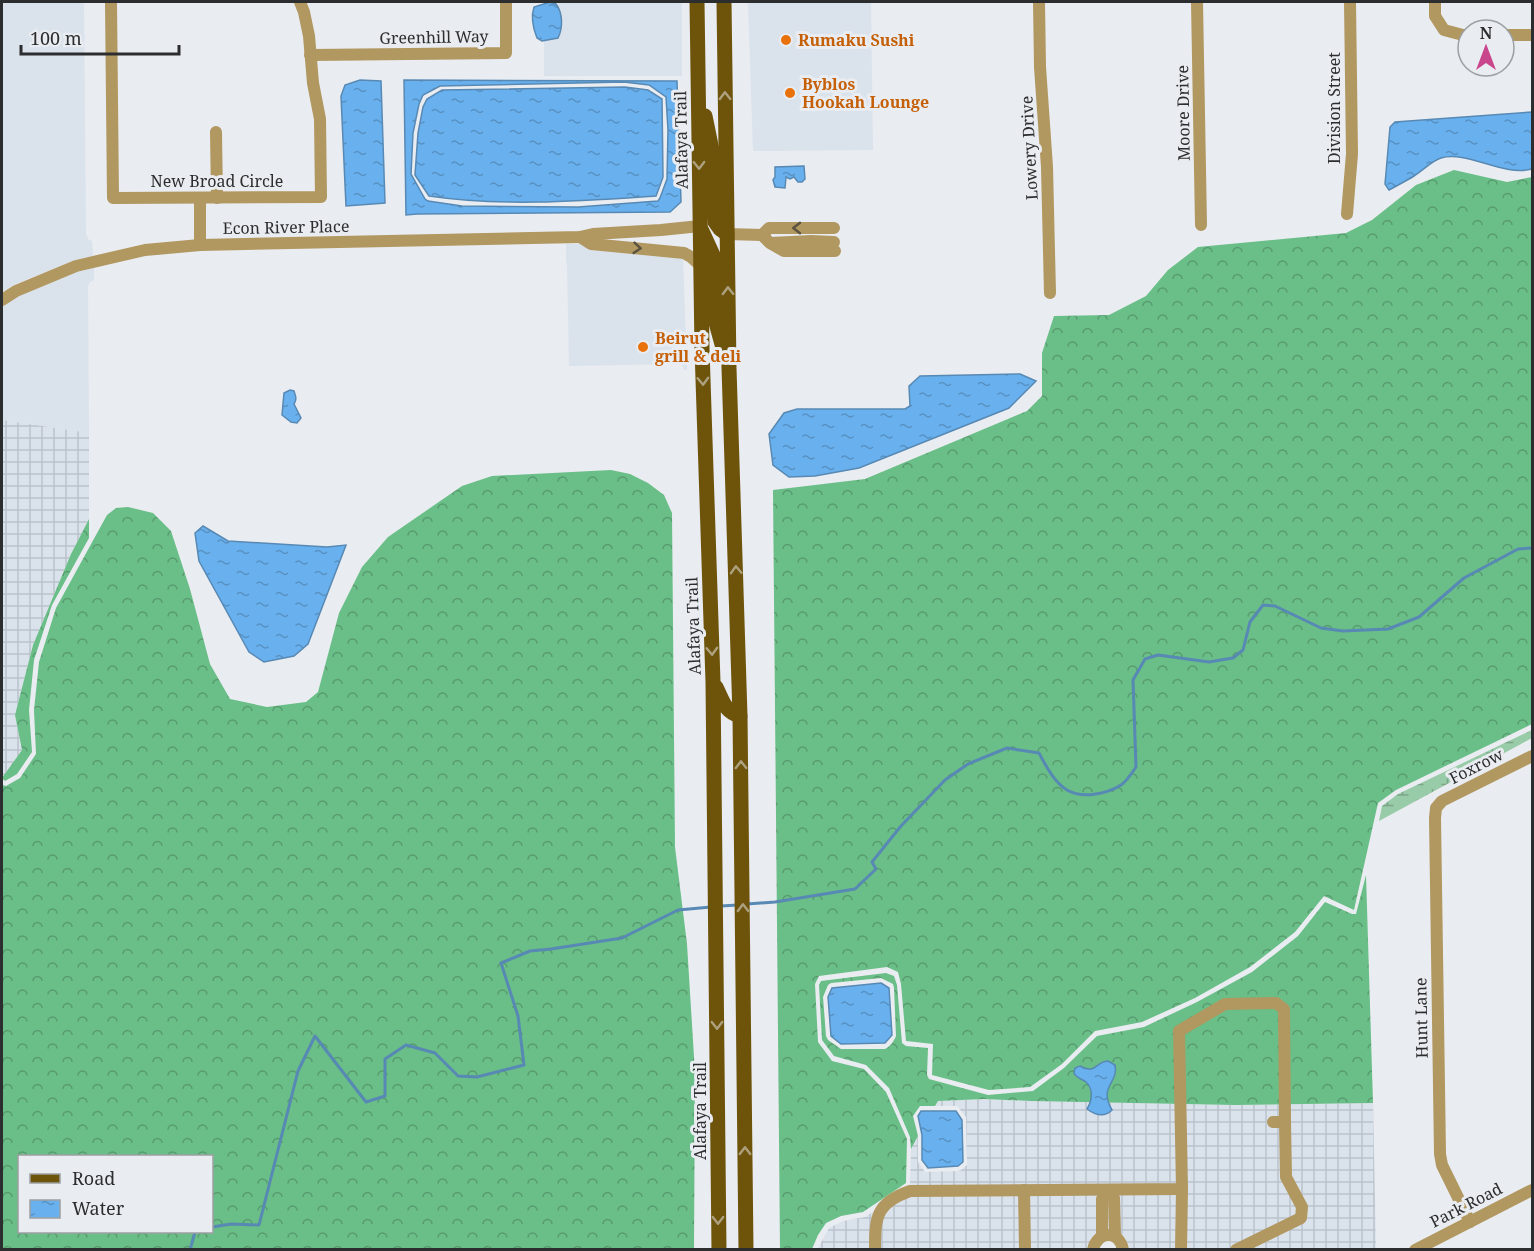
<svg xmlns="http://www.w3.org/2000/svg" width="1534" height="1251" viewBox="0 0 1534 1251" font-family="'Noto Serif',serif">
<defs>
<pattern id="industrial-grid" width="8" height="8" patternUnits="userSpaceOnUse" patternTransform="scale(1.5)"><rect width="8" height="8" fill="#dae2ec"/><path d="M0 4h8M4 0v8" fill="none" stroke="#bbc2cb"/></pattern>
<pattern id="forest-crowns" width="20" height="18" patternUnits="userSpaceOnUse" patternTransform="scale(1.5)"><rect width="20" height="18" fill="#6abe87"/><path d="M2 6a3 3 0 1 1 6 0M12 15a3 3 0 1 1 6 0" fill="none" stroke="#579b6f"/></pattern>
<pattern id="wetland-marsh" width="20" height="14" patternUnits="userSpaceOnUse" patternTransform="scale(1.5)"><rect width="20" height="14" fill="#98cba7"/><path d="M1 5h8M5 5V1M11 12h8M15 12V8" fill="none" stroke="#7ca588"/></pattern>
<pattern id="water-ripples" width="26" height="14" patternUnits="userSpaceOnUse" patternTransform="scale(1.5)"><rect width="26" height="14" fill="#69b1ee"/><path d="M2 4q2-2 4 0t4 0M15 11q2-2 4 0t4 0" fill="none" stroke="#5790c1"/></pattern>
</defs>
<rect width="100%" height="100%" fill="#e9ecf0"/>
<g fill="#dae2ec">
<path d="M2 2H84L86 235 89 240 92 241 93 256 75 260 13 285 2 293Z"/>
<rect x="544" y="2" width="138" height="74"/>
<path d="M748 2H871L873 150 753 151Z"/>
<path d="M566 244H580L591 250 683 259 687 370H684L683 366 679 364 569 366 567 265 566 261Z"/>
<path d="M94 268V280L90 282 88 286 89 433 2 420V307L18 296 77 272Z"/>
</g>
<g fill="url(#industrial-grid)">
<path d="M2 420 89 433V519L71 554 33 645 15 715 22 750 2 779Z"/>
<path d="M984 1099 1031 1101 1235 1105 1373 1103 1376 1249H1128L1126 1239 1123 1235 1109 1229 1094 1234 1090 1240 1088 1249 817 1250 829 1228 843 1221 865 1217 887 1203 910 1186 911 1149 918 1136V1162L925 1172 958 1171 961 1170 967 1165V1162L966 1117 957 1106H935L938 1101Z"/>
</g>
<g fill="url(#forest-crowns)" fill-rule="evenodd">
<path d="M1454 170 1507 182 1532 177V724L1396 790 1378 803 1354 910 1324 896 1295 932 1250 967 1195 998 1142 1022 1095 1031 1062 1064 1030 1087 989 1090 932 1075 933 1044 906 1041 901 984 898 972 887 967 819 976 815 984 818 1042 832 1061 864 1069 886 1092 907 1139 906 1183 863 1212 841 1216 826 1223 818 1235 812 1249H780L773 490 865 479 1027 411 1042 396V353L1054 316 1109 315 1146 296 1168 270 1198 247 1346 233 1372 220 1416 185Z"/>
<path d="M611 470 630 474 648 483 664 495 672 513 675 847 687 944 695 1073 694 1249H2V785L6 786 20 778 36 754 34 710 39 662 56 608 107 515 116 508 128 507 153 513 171 531 190 589 210 664 230 699 267 707 306 702 318 692 339 613 362 567 388 537 462 486 492 476ZM20 1156H212V1232H20Z"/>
<path d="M89 519V538L52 605 34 660 29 710 32 752 17 774 5 781 2 778 22 750 15 715 33 645 71 554Z"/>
<path d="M1366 875 1373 1103 1235 1105 1031 1101 984 1099 938 1101 935 1106H920L913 1116 918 1136 911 1149 910 1137 889 1088 866 1065 834 1056 822 1040 819 985 821 981 886 973 894 976 897 985 902 1043 906 1046 928 1048 927 1075 929 1079 988 1095 1033 1091 1064 1068 1097 1036 1144 1027 1197 1002 1252 972 1298 936 1325 902 1352 914H1356ZM881 978 893 984 894 988 896 1036C894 1041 890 1047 885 1049H841L828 1040 826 1036 823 997 828 985 831 983Z"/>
</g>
<path fill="url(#wetland-marsh)" d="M1532 730V738L1379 821 1382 806 1398 794Z"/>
<g fill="url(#water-ripples)" stroke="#5789b4" stroke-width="1.5" fill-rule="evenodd">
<path d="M550 2 556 4C563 13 563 28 558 38L542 41 537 38C533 28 531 16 534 7Z"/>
<path d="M360 80 381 81 385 203 346 206 341 96 345 85Z"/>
<path d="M404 80 677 81 681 202 670 212 417 214 406 215ZM624 82 649 85 666 97 668 130 667 179 660 198 658 201 578 207 462 206 428 201 425 199 411 174 413 133 419 104 423 95 440 86Z"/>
<path d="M625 87 648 90 662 99 663 177 656 196C581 201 504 207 429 196L415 175 418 133 423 107 427 99 442 90Z"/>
<path d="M1532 112V169C1503 177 1467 150 1441 158 1433 160 1422 171 1414 176 1406 181 1398 185 1389 190L1385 184 1390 127 1395 122Z"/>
<path d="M804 166 805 179 802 182H798L794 177 790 179 786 177 785 188 775 187 773 180 775 177V167Z"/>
<path d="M1020 374 1036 381 1009 408 859 468 815 476 789 477 773 465 769 434 784 413 797 409H905L910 406 909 386 920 376Z"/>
<path d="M290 390 294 391C296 397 297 399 294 404L301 418 297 423 291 422 282 415 284 393Z"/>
<path d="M203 526 228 541 327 547 346 545 308 644 294 656 264 662 249 652 199 561 195 533Z"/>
<path d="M881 983 889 988 892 1035 885 1043 841 1044 831 1036 828 997 832 988Z"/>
<path d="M1108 1061 1115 1065C1119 1083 1098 1086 1112 1110 1104 1118 1095 1115 1087 1109 1092 1101 1094 1089 1086 1082 1081 1078 1077 1079 1074 1073L1075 1068 1080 1066C1097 1075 1094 1062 1108 1061Z"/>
<path d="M921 1111H956L962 1120 963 1162 958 1166 928 1168 922 1160V1135L918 1116Z"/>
</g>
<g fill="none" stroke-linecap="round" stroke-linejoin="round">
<g stroke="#5789b4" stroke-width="3">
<path d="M747 904 775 902 855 889 876 869 872 862 901 826 945 780 968 764 1007 748 1039 753C1046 766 1054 782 1067 790 1082 799 1107 794 1121 785 1127 781 1132 773 1136 767L1133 680 1145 659 1158 655 1209 662 1233 658 1243 650 1250 622 1263 605 1275 606 1321 628 1343 631 1388 629 1419 617 1464 578 1518 549 1532 548"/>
<path d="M721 906 738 905"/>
<path d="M212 1227 231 1224 259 1225 298 1071 315 1036 366 1102 385 1096V1059L406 1045 435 1053 458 1076 477 1077 524 1065 518 1016 501 963 530 951 551 949 622 938 678 910 711 907"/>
<path d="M190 1250 195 1232"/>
</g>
<g stroke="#b19760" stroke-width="12">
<path d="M111 2 113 198 321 197 320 119 313 83 309 36 304 12 300 2"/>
<path d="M1039 2 1040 67 1047 167 1050 293"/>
<path d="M1197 2 1201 225"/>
<path d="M1435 2V16L1444 30 1463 35H1468"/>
<path d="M1504 35H1532"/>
<path d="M310 55 506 53V2"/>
<path d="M216 132 217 198"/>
<path d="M200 198V245"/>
<path d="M1347 214 1352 154 1350 2"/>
<path d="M727 234 762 235 770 243 784 251H835"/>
<path d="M762 235 769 228H834"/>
<path d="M580 237 591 244 684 253 691 257 701 266"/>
<path d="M771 243 811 241 834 242"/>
<path d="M2 300 16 291 76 266 145 250 200 245 580 237 593 234 661 230 700 226"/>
<path d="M1024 1190 1025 1250"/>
<path d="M1470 1222 1442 1165 1440 1154 1435 818 1436 808 1442 801 1532 756"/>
<path d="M1102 1236V1199L1108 1190 1114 1198 1115 1236"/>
<path d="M875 1250C875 1217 876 1203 910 1191L1182 1189 1179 1031 1225 1004 1276 1003 1284 1009 1285 1122H1273"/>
<path d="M1093 1250C1097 1230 1120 1230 1123 1250"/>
<path d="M1181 1250 1182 1189"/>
<path d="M1236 1250 1301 1218 1302 1207 1286 1177 1285 1122"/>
<path d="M1415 1250 1532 1190"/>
</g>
<g stroke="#6e530b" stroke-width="15">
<path d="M697 2 702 349 713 682 719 1250"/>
<path d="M724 2 729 368 740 716 746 1250"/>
<path d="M705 116 713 155 714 212 715 222 720 229 727 234"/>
<path d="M702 231 713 255 715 319 723 348"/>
<path d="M716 687C723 701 724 711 740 716"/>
</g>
</g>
<defs><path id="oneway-chevron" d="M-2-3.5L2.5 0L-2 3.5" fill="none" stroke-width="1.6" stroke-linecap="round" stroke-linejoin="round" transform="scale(1.5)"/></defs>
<g stroke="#aca07e">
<use href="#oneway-chevron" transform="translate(725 96) rotate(-91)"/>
<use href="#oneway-chevron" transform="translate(699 165) rotate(89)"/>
<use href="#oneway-chevron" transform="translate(728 291) rotate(-91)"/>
<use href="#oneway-chevron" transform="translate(703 381) rotate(88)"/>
<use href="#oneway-chevron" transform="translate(736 570) rotate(-92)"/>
<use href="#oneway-chevron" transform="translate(712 651) rotate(88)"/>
<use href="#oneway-chevron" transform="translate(741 765) rotate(-91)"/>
<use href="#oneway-chevron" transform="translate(743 908) rotate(-91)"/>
<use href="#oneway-chevron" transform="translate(717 1025) rotate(90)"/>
<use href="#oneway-chevron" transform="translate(745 1151) rotate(-90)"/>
<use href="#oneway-chevron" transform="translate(718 1220) rotate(90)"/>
</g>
<g stroke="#5b5240">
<use href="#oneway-chevron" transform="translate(797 228) rotate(180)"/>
<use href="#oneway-chevron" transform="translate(637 248) rotate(5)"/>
</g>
<g fill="#e8710a" stroke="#e9ecf0" stroke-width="2">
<circle cx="786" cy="40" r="6"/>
<circle cx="790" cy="93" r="6"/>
<circle cx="643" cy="347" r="6"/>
</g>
<g text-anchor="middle" stroke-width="6" stroke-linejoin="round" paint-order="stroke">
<g font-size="16" fill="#2c2d2e" stroke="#e9ecf0">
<text transform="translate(434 37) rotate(-1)" y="6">Greenhill Way</text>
<text transform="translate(1334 108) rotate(-90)" y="6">Division Street</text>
<text transform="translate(1183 113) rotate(-91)" y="6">Moore Drive</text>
<text transform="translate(681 140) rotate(-91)" y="6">Alafaya Trail</text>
<text transform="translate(1029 148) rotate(-93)" y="6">Lowery Drive</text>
<text x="217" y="187">New Broad Circle</text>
<text transform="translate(286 227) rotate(-1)" y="6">Econ River Place</text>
<text transform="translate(693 626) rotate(-92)" y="6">Alafaya Trail</text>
<text transform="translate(1476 766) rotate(-27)" y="6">Foxrow</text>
<text transform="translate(1421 1018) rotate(-91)" y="6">Hunt Lane</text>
<text transform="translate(700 1111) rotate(-90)" y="6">Alafaya Trail</text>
<text transform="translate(1466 1205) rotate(-27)" y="6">Park Road</text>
</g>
<g font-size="16" font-weight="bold" fill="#c56008" stroke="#e9ecf0" text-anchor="start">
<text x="798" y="46">Rumaku Sushi</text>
<text x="802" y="90">Byblos<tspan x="802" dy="18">Hookah Lounge</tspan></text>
<text x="655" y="344">Beirut<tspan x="655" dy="18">grill &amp; deli</tspan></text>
</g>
</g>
<rect width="1534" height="1251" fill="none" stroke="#2c2d2e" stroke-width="6"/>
<rect x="18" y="1155" width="195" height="78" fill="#e9ecf0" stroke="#9da0a2" stroke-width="1.5"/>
<rect x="30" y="1174" width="30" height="9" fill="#6e530b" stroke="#9da0a2" stroke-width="1.5"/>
<text x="72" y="1185" font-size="18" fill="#2c2d2e">Road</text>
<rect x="30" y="1200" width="30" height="18" fill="url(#water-ripples)" stroke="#9da0a2" stroke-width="1.5"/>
<text x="72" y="1215" font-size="18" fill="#2c2d2e">Water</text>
<g transform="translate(1486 48)"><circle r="28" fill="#e9ecf0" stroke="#9da0a2" stroke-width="1.5"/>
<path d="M0-4.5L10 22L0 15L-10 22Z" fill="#c9468d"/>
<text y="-9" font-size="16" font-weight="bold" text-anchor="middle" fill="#2c2d2e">N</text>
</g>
<path d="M21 45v9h158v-9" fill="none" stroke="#2c2d2e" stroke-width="3"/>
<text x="30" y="45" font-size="18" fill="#2c2d2e" stroke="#e9ecf0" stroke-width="4.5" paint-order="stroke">100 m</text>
</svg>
